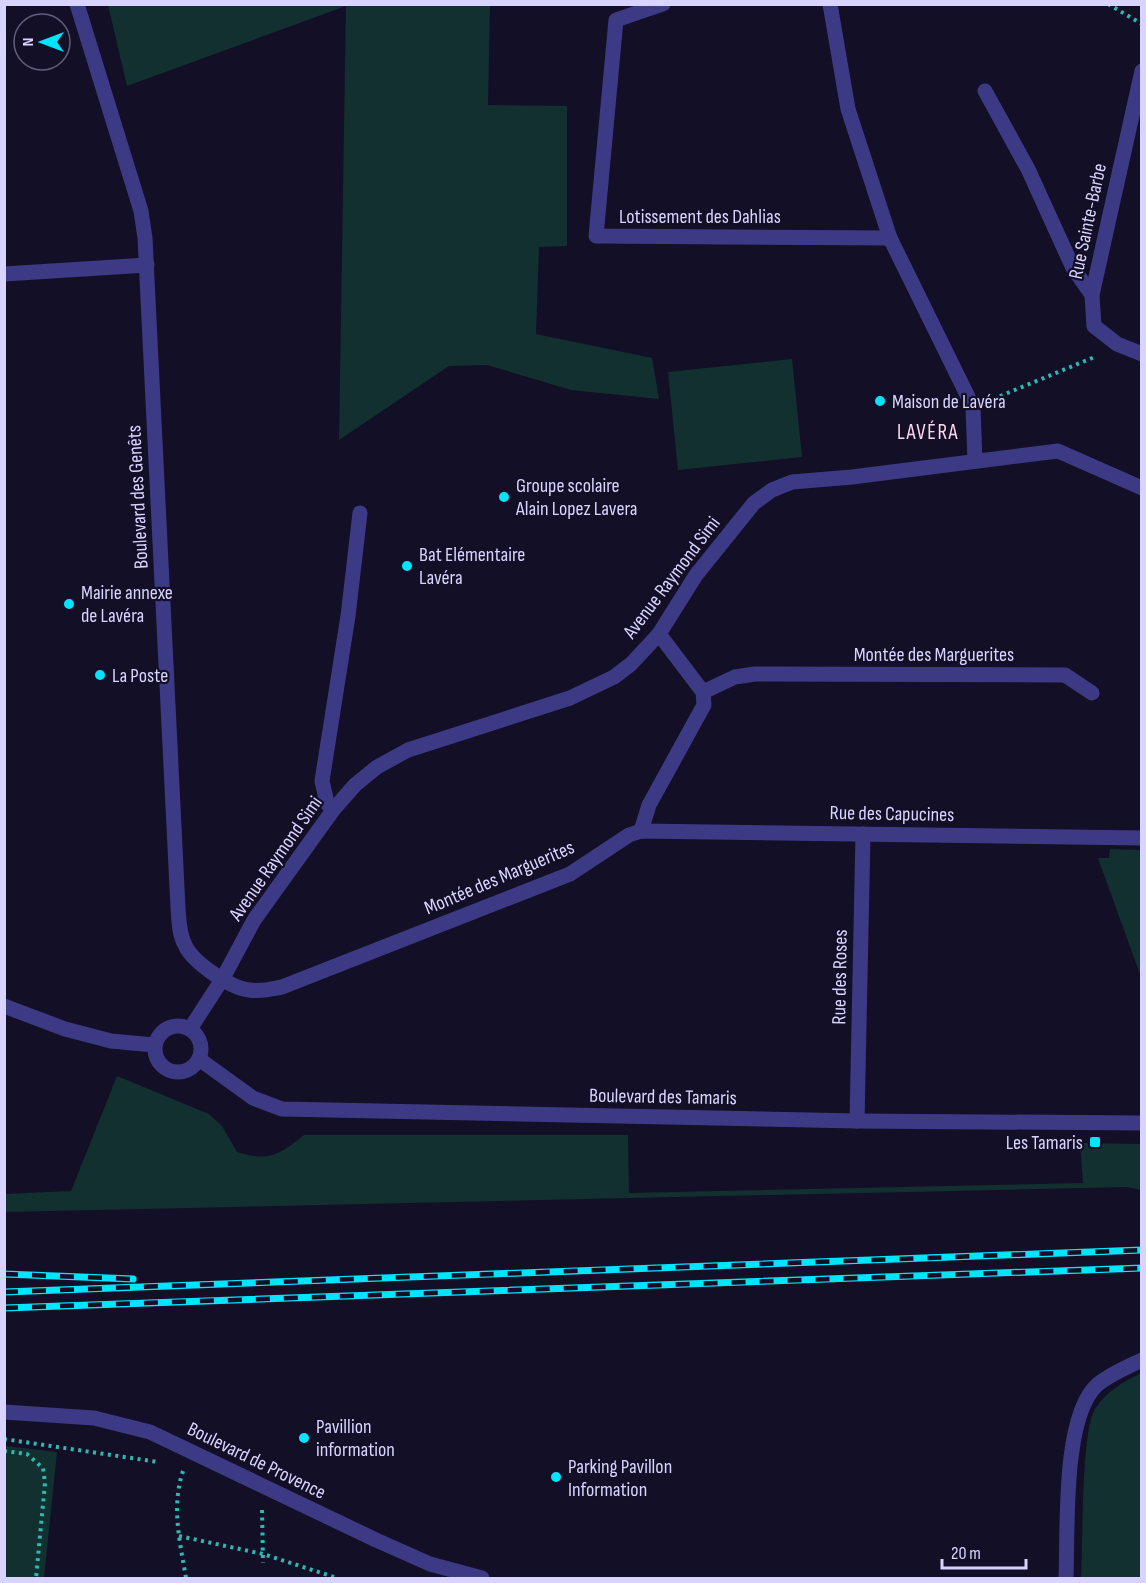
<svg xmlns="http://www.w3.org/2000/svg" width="1146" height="1583" viewBox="0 0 1146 1583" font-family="'Sofia Sans Condensed',sans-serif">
<rect width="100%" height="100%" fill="#130f26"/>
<g fill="#12302f">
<path d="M108 5H490L488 105 567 106V246L539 247 536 334 652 358 659 399 571 390 487 365 449 366 339 440 346 6 127 86Z"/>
<path d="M792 359 802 457 678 470 668 372Z"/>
<path d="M1110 849 1141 850V977L1098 858H1109Z"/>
<path d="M117 1076 209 1114 222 1126 237 1152C269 1162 279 1155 304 1135H628L629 1193 1083 1183 1080 1143 1141 1144V1190L1127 1187 5 1212V1194L71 1191Z"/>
<path d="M1141 1373V1578H1081C1083 1547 1081 1430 1095 1409 1107 1391 1123 1382 1141 1373Z"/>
<path d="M5 1446 57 1452 44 1578H5Z"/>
</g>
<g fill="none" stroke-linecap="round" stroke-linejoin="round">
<g stroke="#2fb8b0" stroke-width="4" stroke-dasharray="3 4.5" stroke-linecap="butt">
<path d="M1108 4 1142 24"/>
<path d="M993 399 1097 356"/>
<path d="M4 1439 158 1462"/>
<path d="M4 1451 27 1454 43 1468 45 1483 36 1578"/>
<path d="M183 1471C171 1507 180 1542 186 1578"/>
<path d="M262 1510 263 1563"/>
<path d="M179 1536 263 1554 337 1578"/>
</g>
<g stroke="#3d3a85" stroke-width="15">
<path d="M985 91 1028 169 1073 268 1092 295"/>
<path d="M333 810 327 803 322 781 348 616 360 513"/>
</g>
<g stroke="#3d3a85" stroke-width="15">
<path d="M77 4 141 211 145 238 178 908C179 921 179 934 185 945 193 963 231 988 249 990 261 992 271 989 282 987L570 874 629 835 641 831 1142 838"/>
<path d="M663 4 616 20 596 236 890 238"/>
<path d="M830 4 848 109 890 238 973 407 975 461"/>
<path d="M1142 71 1092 295 1094 326 1117 344 1142 354"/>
<path d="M4 274 147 265"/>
<path d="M703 692 735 677 755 674 1065 675 1092 693"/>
<path d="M641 831 649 805 704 705 703 692 659 634"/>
<path d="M4 1006 65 1029 111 1041 154 1045"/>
<circle cx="178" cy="1049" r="23"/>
<path d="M190 1029 223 978 254 920 333 810 355 785 377 767 408 750 570 698 614 677 631 664 659 634 696 575 754 503 772 490 792 482 852 477 1058 451 1142 488"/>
<path d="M199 1059 253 1098 282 1109 857 1121 1142 1123"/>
<path d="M857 1121 863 834"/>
<path d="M4 1412 94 1418 150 1432 376 1540 430 1564 482 1578"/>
<path d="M1066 1578C1068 1531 1062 1417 1097 1385 1110 1374 1127 1367 1142 1360"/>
</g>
<defs>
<g id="rail">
<path d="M4 1274 133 1279"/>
<path d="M4 1292 1142 1250"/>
<path d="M4 1308 1142 1268"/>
</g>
</defs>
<use href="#rail" stroke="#00e5ff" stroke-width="7"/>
<use href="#rail" stroke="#130f26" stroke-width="4.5" stroke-dasharray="14" stroke-linecap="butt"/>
</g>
<g fill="#00e5ff" stroke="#130f26" stroke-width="2">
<circle cx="880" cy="401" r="6"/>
<circle cx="504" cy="497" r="6"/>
<circle cx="407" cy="566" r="6"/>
<circle cx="69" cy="604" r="6"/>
<circle cx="100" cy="675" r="6"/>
<rect x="1089" y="1136" width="12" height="12" rx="3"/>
<circle cx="304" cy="1438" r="6"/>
<circle cx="556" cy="1477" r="6"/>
</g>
<g text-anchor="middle" stroke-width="4.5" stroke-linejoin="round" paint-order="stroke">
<g font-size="20" fill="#d9d4ff" stroke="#130f26">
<text x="700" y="223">Lotissement des Dahlias</text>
<text transform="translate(1087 221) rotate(-78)" y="7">Rue Sainte-Barbe</text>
<text transform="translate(137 497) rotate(-93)" y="7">Boulevard des Genêts</text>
<text transform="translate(671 577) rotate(-53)" y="7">Avenue Raymond Simi</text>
<text x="934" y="661">Montée des Marguerites</text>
<text transform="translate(892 813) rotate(1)" y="7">Rue des Capucines</text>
<text transform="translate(275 858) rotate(-55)" y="7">Avenue Raymond Simi</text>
<text transform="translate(499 877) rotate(-23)" y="7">Montée des Marguerites</text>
<text transform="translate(839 977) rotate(-89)" y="7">Rue des Roses</text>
<text transform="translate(663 1096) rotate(1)" y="7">Boulevard des Tamaris</text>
<text transform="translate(257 1460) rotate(26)" y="7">Boulevard de Provence</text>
</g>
<g font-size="20" fill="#d9d4ff" stroke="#130f26" text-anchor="start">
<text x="892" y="408">Maison de Lavéra</text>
<text x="516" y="492">Groupe scolaire<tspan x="516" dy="23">Alain Lopez Lavera</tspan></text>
<text x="419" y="561">Bat Elémentaire<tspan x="419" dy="23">Lavéra</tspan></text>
<text x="81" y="599">Mairie annexe<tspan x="81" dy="23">de Lavéra</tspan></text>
<text x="112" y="682">La Poste</text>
<text x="1083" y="1149" text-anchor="end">Les Tamaris</text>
<text x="316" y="1433">Pavillion<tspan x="316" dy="23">information</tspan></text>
<text x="568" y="1473">Parking Pavillon<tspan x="568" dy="23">Information</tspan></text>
</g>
<g font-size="21" letter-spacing="1.5" fill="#ffd6f0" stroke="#130f26">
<text x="928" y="439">LAVÉRA</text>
</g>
</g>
<rect width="1146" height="1583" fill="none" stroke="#d9d4ff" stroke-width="12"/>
<g transform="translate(42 42) rotate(270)"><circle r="28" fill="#130f26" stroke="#625e7d" stroke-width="1.5"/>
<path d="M0-4.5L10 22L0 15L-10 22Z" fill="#00e5ff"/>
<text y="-9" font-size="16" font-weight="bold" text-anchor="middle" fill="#d9d4ff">N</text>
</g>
<path d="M942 1559v9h84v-9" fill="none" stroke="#d9d4ff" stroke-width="3"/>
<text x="951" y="1559" font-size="18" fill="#d9d4ff" stroke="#130f26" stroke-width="4.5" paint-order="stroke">20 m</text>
</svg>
